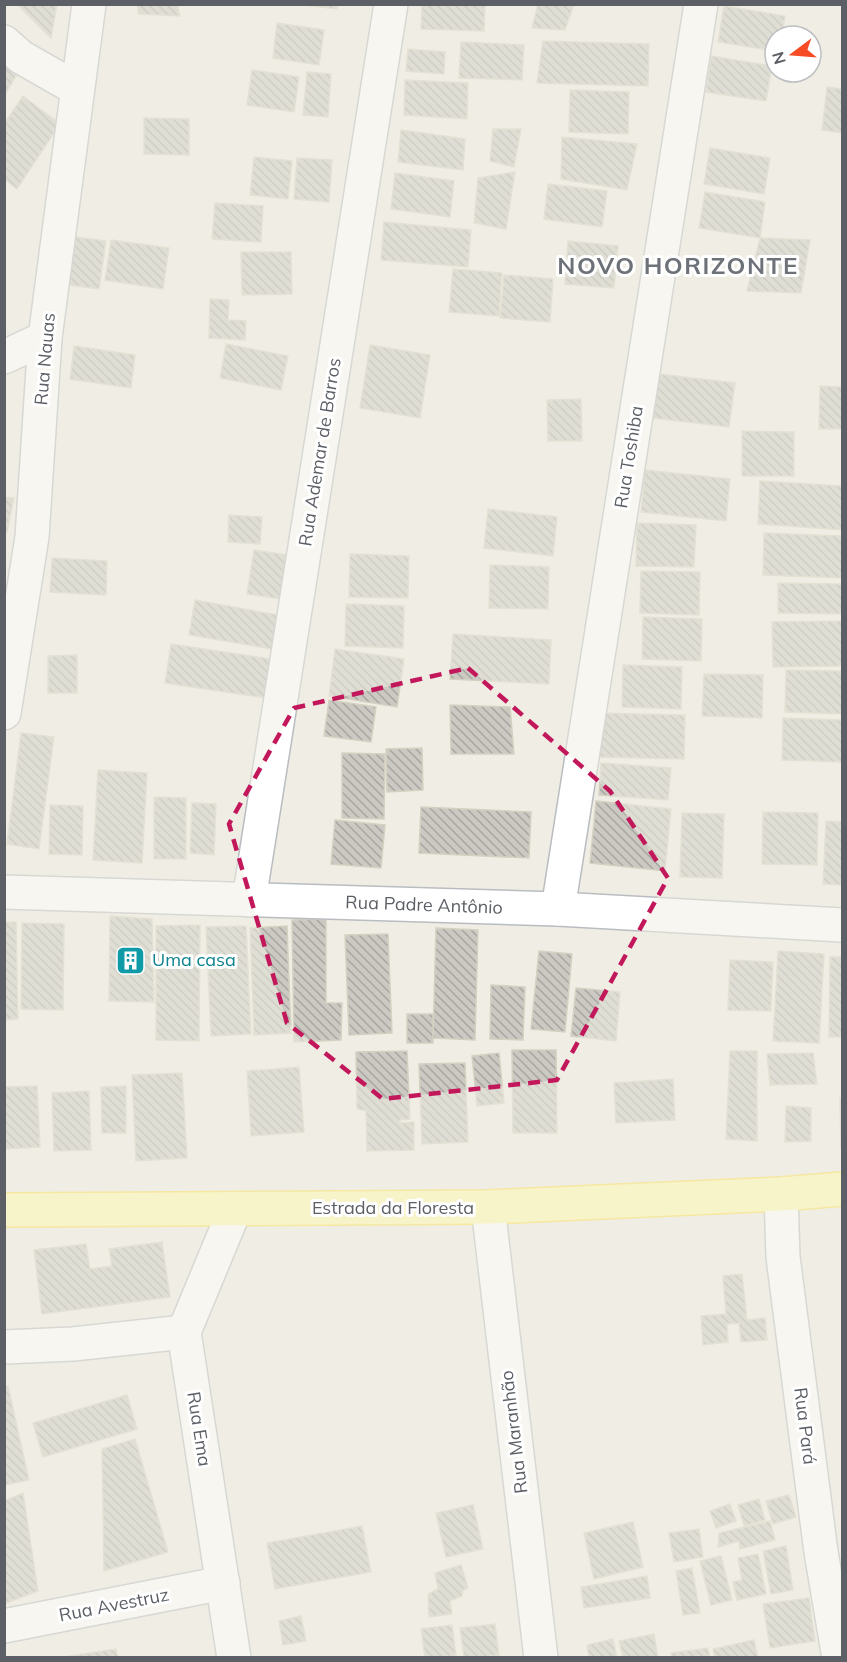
<svg xmlns="http://www.w3.org/2000/svg" width="847" height="1662" viewBox="0 0 847 1662" font-family="Mulish,sans-serif">
<defs>
<pattern id="building-back-hatch" width="6" height="6" patternUnits="userSpaceOnUse" patternTransform="scale(1.5)"><rect width="6" height="6" fill="#cbc9c1"/><path d="M-1 5l2 2M0 0l6 6M5-1l2 2" fill="none" stroke="#a8a6a1"/></pattern>
</defs>
<rect width="100%" height="100%" fill="#f0eee4"/>
<g fill="url(#building-back-hatch)" stroke="#d5d1c2" stroke-width="1.5">
<path d="M17 4H57L51 38Z"/>
<path d="M137 4H177L180 16 139 14Z"/>
<path d="M295 4H338L337 9Z"/>
<path d="M422 4H485L484 31 421 29Z"/>
<path d="M538 4H574L565 30 532 28Z"/>
<path d="M724 6 785 16 782 36H775V51L718 42Z"/>
<path d="M277 23 324 30 319 65 273 58Z"/>
<path d="M543 41 649 44 648 86 537 83Z"/>
<path d="M461 42 524 45 522 80 459 78Z"/>
<path d="M408 49 445 52 444 74 406 71Z"/>
<path d="M711 56 772 66 766 101 706 92Z"/>
<path d="M4 63 19 71 4 96Z"/>
<path d="M252 70 299 77 294 112 247 105Z"/>
<path d="M307 72 331 74 328 117 303 115Z"/>
<path d="M405 80 468 83 467 119 404 115Z"/>
<path d="M827 87 842 89V133L822 130Z"/>
<path d="M570 90 629 92 628 134 569 132Z"/>
<path d="M23 96 60 124 17 189 4 179V124Z"/>
<path d="M144 118 189 119V155L144 154Z"/>
<path d="M493 129H521L514 167 490 161Z"/>
<path d="M401 130 465 139 463 170 398 162Z"/>
<path d="M562 137 637 144 627 190 561 179Z"/>
<path d="M710 148 770 158 764 194 704 184Z"/>
<path d="M254 157 292 161 288 199 250 195Z"/>
<path d="M297 158 332 160 329 202 294 199Z"/>
<path d="M515 172 506 229 474 223 478 178Z"/>
<path d="M395 173 454 181 450 217 391 209Z"/>
<path d="M548 184 607 191 602 227 544 219Z"/>
<path d="M705 192 765 202 760 238 699 228Z"/>
<path d="M215 203 263 206 261 242 212 239Z"/>
<path d="M384 222 471 230 468 267 381 260Z"/>
<path d="M76 237 106 241 99 289 69 285Z"/>
<path d="M760 238 810 240 801 293 747 291Z"/>
<path d="M111 240 169 248 163 289 105 280Z"/>
<path d="M568 241 618 246 614 288 565 284Z"/>
<path d="M241 252H291L292 294 242 295Z"/>
<path d="M453 269 502 273 499 316 449 312Z"/>
<path d="M504 275 553 279 550 322 500 318Z"/>
<path d="M210 299 229 300 228 320 246 321 245 340 209 338Z"/>
<path d="M226 344 288 356 281 390 220 378Z"/>
<path d="M370 345 430 355 420 418 360 408Z"/>
<path d="M74 346 135 355 131 388 70 379Z"/>
<path d="M659 374 735 383 729 427 653 418Z"/>
<path d="M820 386 842 387V429H819Z"/>
<path d="M581 399 582 441H548L547 400Z"/>
<path d="M742 431 794 432V476H742Z"/>
<path d="M645 470 730 479 726 521 641 512Z"/>
<path d="M760 481 842 486V530L758 524Z"/>
<path d="M4 497 14 498 7 532H4Z"/>
<path d="M488 509 557 517 553 556 484 548Z"/>
<path d="M229 515 262 517 260 544 228 542Z"/>
<path d="M637 523 696 525 694 567 636 566Z"/>
<path d="M764 533 842 536V578L763 575Z"/>
<path d="M254 550 287 555 280 599 247 594Z"/>
<path d="M350 554 409 556 408 598 349 597Z"/>
<path d="M52 558 107 561 106 595 50 592Z"/>
<path d="M490 565 549 567 548 609 489 608Z"/>
<path d="M641 571 700 572 699 615 640 613Z"/>
<path d="M778 583 842 584V614L778 613Z"/>
<path d="M195 600 278 615 272 649 189 635Z"/>
<path d="M346 604 404 606 403 648 345 646Z"/>
<path d="M643 617 702 619 701 661 642 659Z"/>
<path d="M842 621V666L773 667 772 622Z"/>
<path d="M453 634 551 640 549 684 450 679Z"/>
<path d="M171 644 271 659 266 698 165 683Z"/>
<path d="M335 649 404 659 397 707 329 696Z"/>
<path d="M77 655V693H48V656Z"/>
<path d="M623 665 682 667 681 709 622 707Z"/>
<path d="M786 670 842 671V714L785 712Z"/>
<path d="M704 674 763 675 762 718 702 716Z"/>
<path d="M329 700 376 707 371 742 324 736Z"/>
<path d="M450 705 510 707 514 754H451Z"/>
<path d="M596 713 685 715 684 759 595 757Z"/>
<path d="M783 718 842 720V762L782 760Z"/>
<path d="M21 733 54 737 39 849 7 844Z"/>
<path d="M422 748 423 790 387 792 386 749Z"/>
<path d="M342 753 385 754 384 819 342 818Z"/>
<path d="M601 763 671 768 668 800 599 795Z"/>
<path d="M98 770 147 773 142 863 93 860Z"/>
<path d="M154 797 186 798V859H154Z"/>
<path d="M596 801 671 809 665 871 590 863Z"/>
<path d="M192 803 216 804 214 855 190 853Z"/>
<path d="M50 805 83 806 82 855 49 854Z"/>
<path d="M421 807 531 812 529 858 419 853Z"/>
<path d="M763 812 818 813 817 865 762 864Z"/>
<path d="M682 813 724 814 722 878 680 877Z"/>
<path d="M335 820 385 825 381 868 331 864Z"/>
<path d="M826 821 842 822V885L823 884Z"/>
<path d="M110 916 152 919 154 1002 109 1001Z"/>
<path d="M326 919V1003H342L341 1040 294 1042 292 920Z"/>
<path d="M4 922H16L18 1019 4 1020Z"/>
<path d="M22 923 64 924 63 1010 21 1009Z"/>
<path d="M200 925 199 1041 156 1040V926Z"/>
<path d="M246 926 251 1034 211 1036 206 927Z"/>
<path d="M287 926 291 1033 254 1035 250 928Z"/>
<path d="M436 928 478 930 475 1040 433 1038Z"/>
<path d="M388 934 392 1033 349 1035 345 935Z"/>
<path d="M539 951 572 954 565 1032 531 1029Z"/>
<path d="M778 951 824 954 819 1043 773 1041Z"/>
<path d="M830 957H842V1037H829Z"/>
<path d="M730 960 773 962 771 1011 728 1010Z"/>
<path d="M491 985 525 987 523 1040 490 1039Z"/>
<path d="M576 988 620 992 616 1041 571 1036Z"/>
<rect x="407" y="1014" width="26" height="29"/>
<path d="M512 1050H556L557 1133H513Z"/>
<path d="M407 1051 410 1119 400 1120V1123L414 1122V1150L367 1151 366 1111 357 1109 356 1052Z"/>
<path d="M730 1051H757V1141L726 1139Z"/>
<path d="M499 1053 504 1103 477 1106 472 1056Z"/>
<path d="M813 1053 817 1084 770 1085 767 1054Z"/>
<path d="M465 1063 468 1142 422 1144 419 1064Z"/>
<path d="M299 1067 304 1132 251 1136 247 1071Z"/>
<path d="M182 1073 187 1158 136 1161 132 1075Z"/>
<path d="M673 1079 675 1120 616 1123 614 1083Z"/>
<path d="M37 1086 40 1147 4 1149V1087Z"/>
<path d="M126 1086V1133H102L101 1087Z"/>
<path d="M89 1091 91 1150 54 1151 52 1093Z"/>
<path d="M840 1098H842V1148H841Z"/>
<path d="M786 1106 811 1108V1141L785 1142Z"/>
<path d="M162 1242 170 1297 42 1314 34 1250 86 1244 90 1269 112 1266 109 1249Z"/>
<path d="M742 1274 747 1320 765 1318 767 1340 741 1342 739 1323 727 1324 728 1342 703 1345 701 1316 726 1314 723 1276Z"/>
<path d="M4 1386H8L29 1480 4 1485Z"/>
<path d="M127 1395 137 1429 43 1457 33 1423Z"/>
<path d="M135 1439 168 1552 104 1571 102 1449Z"/>
<path d="M23 1493 38 1591 4 1604V1501Z"/>
<path d="M789 1495 796 1517 773 1524 766 1501Z"/>
<path d="M759 1499 765 1520 744 1526 738 1505Z"/>
<path d="M730 1504 736 1521 716 1528 710 1511Z"/>
<path d="M473 1505 483 1549 446 1557 436 1513Z"/>
<path d="M770 1521 775 1540 740 1549 739 1541 718 1547 719 1533Z"/>
<path d="M633 1522 643 1567 594 1579 584 1533Z"/>
<path d="M362 1526 371 1572 275 1589 267 1543Z"/>
<path d="M699 1529 703 1557 674 1562 669 1533Z"/>
<path d="M786 1546 793 1590 771 1594 763 1551Z"/>
<path d="M758 1554 766 1594 737 1600 733 1582 742 1580 738 1558Z"/>
<path d="M721 1556 732 1600 711 1605 700 1561Z"/>
<path d="M461 1565 468 1588 463 1590 462 1596 450 1601 452 1614 429 1617 428 1594 438 1589 435 1573Z"/>
<path d="M692 1568 700 1613 683 1615 676 1571Z"/>
<path d="M647 1576 650 1598 584 1608 581 1587Z"/>
<path d="M809 1598 815 1641 770 1648 763 1604Z"/>
<path d="M301 1616 306 1641 283 1645 279 1621Z"/>
<path d="M495 1624 499 1655 480 1658H464L460 1628Z"/>
<path d="M452 1625 456 1656 425 1658 421 1629Z"/>
<path d="M654 1634 658 1658H623L619 1641Z"/>
<path d="M613 1639 617 1658H589L587 1645Z"/>
<path d="M754 1640 758 1658H715L713 1649Z"/>
<path d="M708 1648 710 1658H672L671 1653Z"/>
<path d="M116 1649 118 1658 63 1657Z"/>
</g>
<g fill="none" stroke-linecap="round" stroke-linejoin="round">
<defs>
<g id="minor">
<path d="M4 42 21 57 77 89"/>
<path d="M4 357 45 338"/>
<path d="M4 713 32 537 45 338 89 4"/>
<path d="M4 892 558 909 842 925"/>
<path d="M249 900 391 4"/>
<path d="M558 909 701 4"/>
<path d="M781 1194 783 1257 821 1552 839 1658"/>
<path d="M488 1207 541 1658"/>
<path d="M4 1347 73 1344 184 1332"/>
<path d="M4 1626 223 1583"/>
<path d="M234 1658 184 1332 235 1209"/>
</g>
<path id="major" d="M4 1210 488 1207 781 1194 842 1189"/>
</defs>
<use href="#minor" stroke="#b9bcc1" stroke-width="36"/>
<use href="#major" stroke="#fcde52" stroke-width="36"/>
<use href="#minor" stroke="#fff" stroke-width="33"/>
<use href="#major" stroke="#fffaaa" stroke-width="33"/>
</g>
<path d="M0 0H847V1662H0ZM468 668 610 791 668 878 557 1080 383 1099 287 1023 229 824 294 708Z" fill="#f0eee4" fill-opacity=".55" fill-rule="evenodd"/>
<path fill="none" stroke="#c2185b" stroke-width="4.5" stroke-dasharray="12 8" stroke-linejoin="round" d="M468 668 610 791 668 878 557 1080 383 1099 287 1023 229 824 294 708Z"/>
<defs>
<symbol id="building-square" viewBox="-11 -11 22 22"><rect x="-9" y="-9" width="18" height="18" rx="4" fill="#0f9aa8" stroke="#fff"/><path d="M-4-6H4V6H1V3H-1V6H-4ZM-2.5-4.3h1.7v1.8h-1.7ZM.8-4.3h1.7v1.8H.8ZM-2.5-1h1.7V.8h-1.7ZM.8-1h1.7V.8H.8Z" fill="#fff"/></symbol>
</defs>
<g fill-rule="evenodd">
<use href="#building-square" x="114" y="944" width="33" height="33"/>
</g>
<g text-anchor="middle" stroke-width="6" stroke-linejoin="round" paint-order="stroke">
<g font-size="18" fill="#5c5f66" stroke="#fff">
<text transform="translate(45 359) rotate(-85)" y="6">Rua Nauas</text>
<text transform="translate(320 452) rotate(-81)" y="6">Rua Ademar de Barros</text>
<text transform="translate(629 457) rotate(-81)" y="6">Rua Toshiba</text>
<text transform="translate(424 905) rotate(2)" y="6">Rua Padre Antônio</text>
<text x="393" y="1214">Estrada da Floresta</text>
<text transform="translate(805 1426) rotate(83)" y="6">Rua Pará</text>
<text transform="translate(199 1429) rotate(81)" y="6">Rua Ema</text>
<text transform="translate(514 1432) rotate(-97)" y="6">Rua Maranhão</text>
<text transform="translate(114 1605) rotate(-11)" y="6">Rua Avestruz</text>
</g>
<g font-size="18" fill="#0d838f" stroke="#fff" text-anchor="start">
<text x="152" y="966">Uma casa</text>
</g>
<g font-size="24" font-weight="bold" letter-spacing="1.5" fill="#6d7178" stroke="#fff">
<text x="678" y="274">NOVO HORIZONTE</text>
</g>
</g>
<rect width="847" height="1662" fill="none" stroke="#5c5f66" stroke-width="12"/>
<g transform="translate(793 54) rotate(254)"><circle r="28" fill="#ffffff" stroke="#bebfc2" stroke-width="1.5"/>
<path d="M0-4.5L10 22L0 15L-10 22Z" fill="#f64b24"/>
<text y="-9" font-size="16" font-weight="bold" text-anchor="middle" fill="#5c5f66">N</text>
</g>
</svg>
